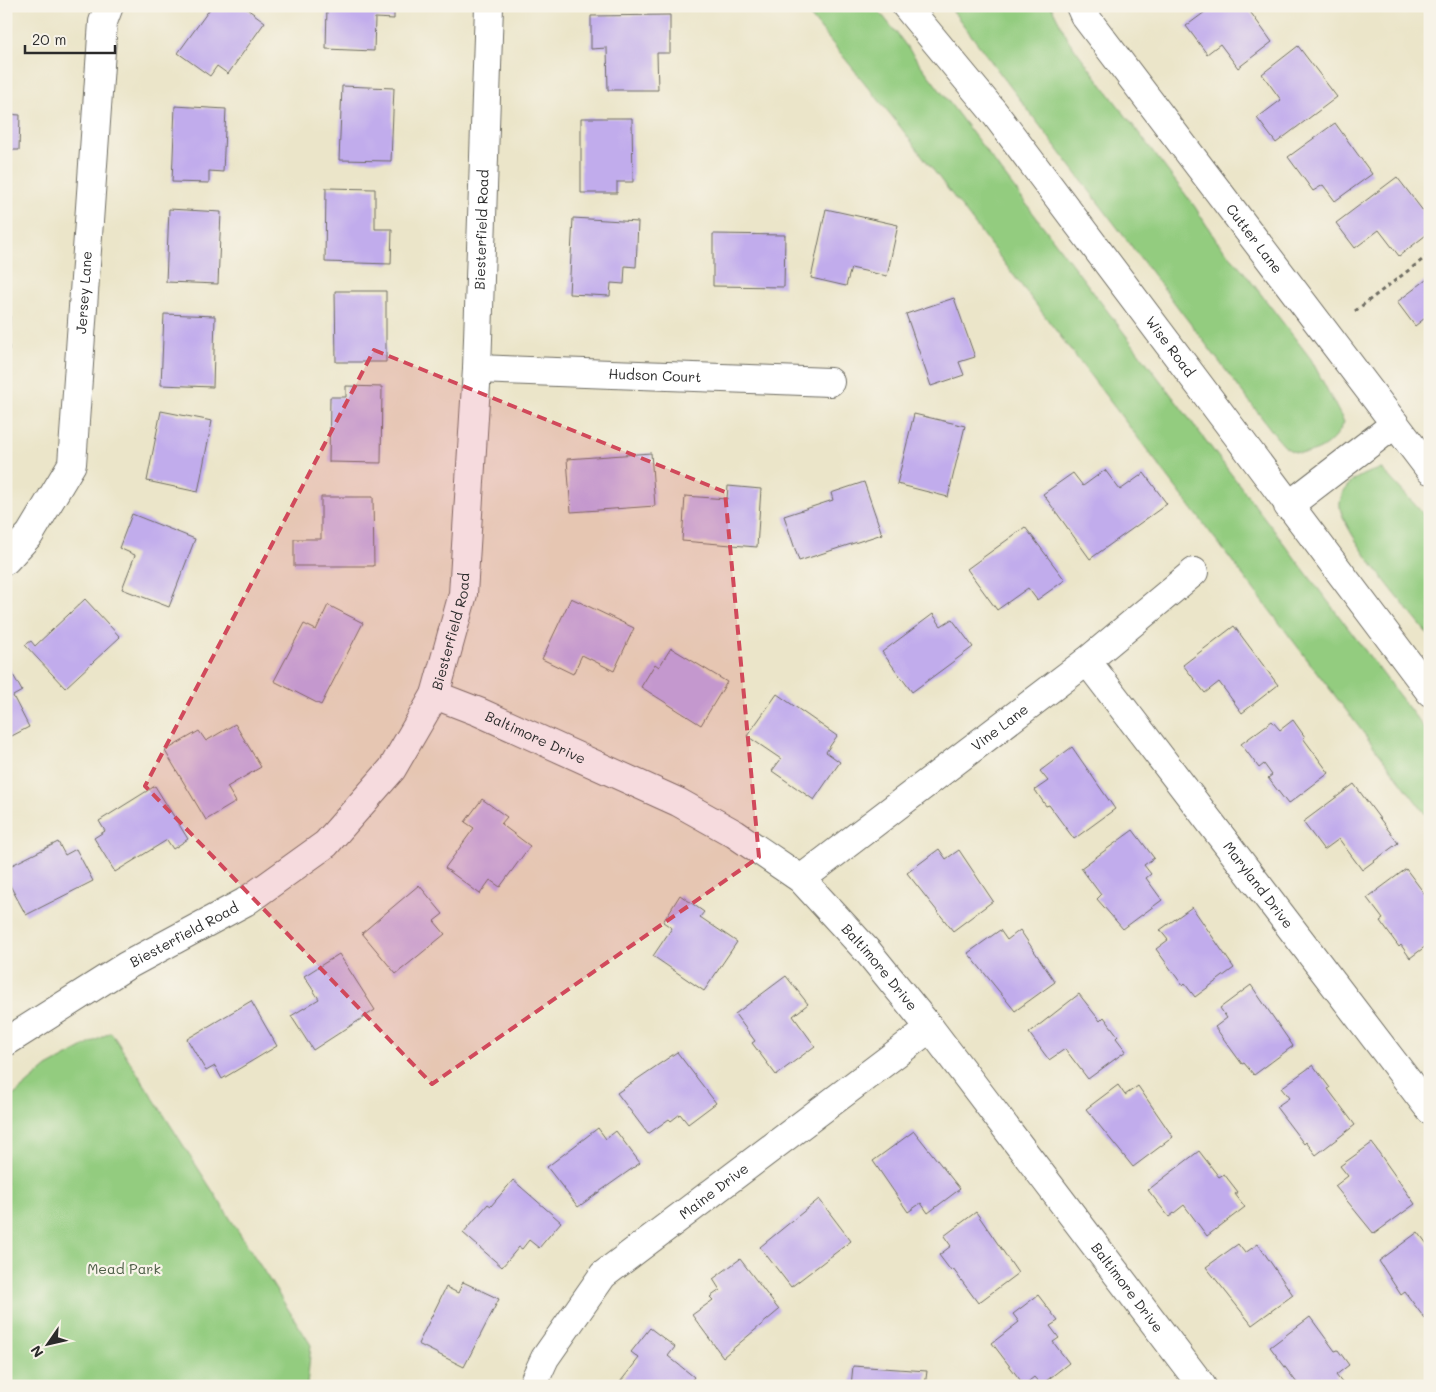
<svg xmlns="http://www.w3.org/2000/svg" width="1436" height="1392" viewBox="0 0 1436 1392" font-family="Mali,sans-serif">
<rect width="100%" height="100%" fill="#f7f3e8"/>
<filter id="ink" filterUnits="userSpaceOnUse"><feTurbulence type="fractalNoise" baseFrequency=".02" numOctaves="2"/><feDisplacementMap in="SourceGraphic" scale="10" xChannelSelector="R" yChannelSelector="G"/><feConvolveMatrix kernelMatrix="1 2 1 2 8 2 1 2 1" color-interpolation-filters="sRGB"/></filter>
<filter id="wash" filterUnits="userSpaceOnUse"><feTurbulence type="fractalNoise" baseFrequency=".0096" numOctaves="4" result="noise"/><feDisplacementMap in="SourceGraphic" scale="20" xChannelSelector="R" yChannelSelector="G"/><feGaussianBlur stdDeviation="1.12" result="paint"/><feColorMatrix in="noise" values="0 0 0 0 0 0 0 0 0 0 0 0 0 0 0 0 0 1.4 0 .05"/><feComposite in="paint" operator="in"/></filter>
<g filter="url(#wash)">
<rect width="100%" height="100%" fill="#ebe5c9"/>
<g fill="#93cc7f" stroke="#5f7c55">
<path d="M802 6H875L898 35 1430 736V820L895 120Z"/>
<path d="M949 6H1051L1069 41 1195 207 1216 240 1240 267 1311 359 1344 422C1336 442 1313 461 1290 450 1285 448 1281 442 1278 439Z"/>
<path d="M1382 469 1430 521V637C1412 614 1336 527 1340 502 1343 482 1364 472 1382 469Z"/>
<path d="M111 1032 311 1345 307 1386H6V1102L47 1067Z"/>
</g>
<g id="blocks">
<g fill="#c1acec">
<path d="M212 6H243L265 22 228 74 217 66 210 76 178 53Z"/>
<path d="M327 6H394V19L375 18 374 51 326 49Z"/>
<path d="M1213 6H1246L1272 42 1238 68 1220 44 1207 54 1186 26Z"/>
<path d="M670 15V53H657L658 90H608L607 48 591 49V16Z"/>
<path d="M1298 46 1337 97 1276 143 1257 118 1281 100 1262 74Z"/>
<path d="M342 86 394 88 391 161 339 160Z"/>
<path d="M175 106 226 109 223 172 209 171V183L172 182Z"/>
<path d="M6 114 20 115 19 150H6Z"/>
<path d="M581 118H632L633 182H617V193H581Z"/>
<path d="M1335 123 1372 174 1335 201 1323 185 1313 191 1288 157Z"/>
<path d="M1397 177 1430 220V232L1399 256 1379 230 1355 248 1336 223Z"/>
<path d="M6 180H9L10 254H6Z"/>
<path d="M326 188 375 189V229H392L391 264 325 262Z"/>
<path d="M169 209 221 212 218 284 166 282Z"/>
<path d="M826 209 898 225 887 276 851 268 846 286 811 278Z"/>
<path d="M573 218 638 222 636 267 625 266 624 284 611 283 610 296 569 294Z"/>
<path d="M713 234 785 235 784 287 713 286Z"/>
<path d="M1430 277V314L1415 326 1397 302Z"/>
<path d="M335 291H386V362H336Z"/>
<path d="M954 298 975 357 959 362 964 375 931 386 906 314Z"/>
<path d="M164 314 215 316 213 387 161 385Z"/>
<path d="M6 315H10L9 350H6Z"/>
<path d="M346 386 382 387 381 463 329 462 330 397H346Z"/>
<path d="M161 411 212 421 198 492 147 481Z"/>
<path d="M914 414 965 426 948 497 897 484Z"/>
<path d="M651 453 655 506 571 512 567 459Z"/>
<path d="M1105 470 1120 490 1144 473 1167 504 1090 559 1043 494 1073 473 1083 486Z"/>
<path d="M864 482 882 534 799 561 784 516 833 500 831 493Z"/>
<path d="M728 486 761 489 757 547 682 541 685 496 727 499Z"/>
<path d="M321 497H373L374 566H294V539H321Z"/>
<path d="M132 514 195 539 169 607 122 589 135 555 119 548Z"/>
<path d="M1025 527 1065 580 1037 600 1028 588 997 610 967 569Z"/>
<path d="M571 598 634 628 614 671 582 655 573 674 542 659Z"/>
<path d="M85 599 120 637 65 688 25 645 31 641 35 646Z"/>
<path d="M328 605 363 623 321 705 274 681 304 624 316 630Z"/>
<path d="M933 614 941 626 952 619 973 647 912 692 882 652Z"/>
<path d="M1234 626 1278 685 1242 713 1219 682 1205 693 1183 665Z"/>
<path d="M671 648 727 682 701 725 641 687 655 664 659 667Z"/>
<path d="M6 662 22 691 13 696 29 727 6 739Z"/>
<path d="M777 694 837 736 826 752 840 762 814 800 772 771 781 759 747 736Z"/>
<path d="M1293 720 1305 737 1303 738 1329 773 1288 804 1268 778 1272 775 1264 764 1259 768 1241 744 1272 721 1280 730Z"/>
<path d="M235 724 261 767 227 787 236 802 206 820 165 751 199 731 206 741Z"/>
<path d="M1072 747 1115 809 1074 839 1049 805 1046 806 1035 790 1048 781 1040 771Z"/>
<path d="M1354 784 1398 843 1362 870 1339 839 1324 850 1303 822Z"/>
<path d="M155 786 188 839 173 849 167 840 115 872 94 838 105 831 99 821Z"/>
<path d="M482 799 507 817 501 824 530 846 500 887 490 880 480 894 445 868 474 828 465 822Z"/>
<path d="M1133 830 1154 858 1144 865 1151 874 1146 878 1162 900 1123 929 1097 899 1101 895 1081 868Z"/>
<path d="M58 842 65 855 76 849 93 881 26 915 6 878V868Z"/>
<path d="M939 849 946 859 959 850 993 901 953 931 907 873Z"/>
<path d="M1406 869 1430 901V943L1410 958 1401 945 1399 947 1380 921 1383 919 1367 898Z"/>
<path d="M419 885 443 914 434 921 445 934 396 974 362 933Z"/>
<path d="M680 895 704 912 700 917 737 942 704 991 653 956 672 928 663 922Z"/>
<path d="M1192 907 1234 968 1195 997 1185 984 1183 986 1156 949 1168 940 1160 930Z"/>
<path d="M1000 930 1007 940 1020 930 1055 982 1015 1011 968 953Z"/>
<path d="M339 954 375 1010 313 1050 291 1016 319 999 304 976Z"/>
<path d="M786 976 808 1004 793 1016 815 1046 776 1075 752 1043 755 1041 735 1014Z"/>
<path d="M1251 985 1293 1046 1254 1075 1244 1063 1242 1064 1215 1027 1227 1018 1220 1008Z"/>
<path d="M1079 994 1100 1021 1104 1017 1118 1036 1116 1038 1126 1051 1088 1079 1065 1049 1049 1060 1029 1033Z"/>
<path d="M251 1001 277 1046 222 1079 215 1066 206 1071 187 1039Z"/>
<path d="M677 1052 716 1103 688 1124 680 1114 671 1121 669 1119 648 1134 617 1093Z"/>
<path d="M1313 1065 1330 1088 1328 1089 1355 1125 1316 1155 1306 1142 1304 1144 1276 1107 1289 1098 1281 1088Z"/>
<path d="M1118 1085 1125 1095 1138 1086 1173 1137 1133 1167 1086 1109Z"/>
<path d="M598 1128 606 1139 616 1131 640 1163 578 1207 547 1167Z"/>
<path d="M914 1131 960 1189 928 1213 921 1203 908 1212 873 1161Z"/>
<path d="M1372 1143 1415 1204 1374 1234 1335 1186 1348 1176 1340 1166Z"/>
<path d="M1199 1151 1219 1177 1224 1174 1238 1192 1235 1194 1245 1207 1207 1236 1184 1205 1169 1217 1148 1190Z"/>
<path d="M513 1180 561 1222 539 1248 529 1240 522 1249 519 1247 502 1267 463 1233 488 1204 491 1206Z"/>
<path d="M819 1199 851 1241 791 1287 760 1247Z"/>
<path d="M976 1212 1018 1273 978 1303 953 1269 951 1271 939 1255 951 1246 944 1236Z"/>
<path d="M1418 1232 1430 1248V1315L1425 1319 1405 1292 1401 1295 1379 1261Z"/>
<path d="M1238 1244 1245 1253 1258 1244 1293 1295 1252 1325 1206 1267Z"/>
<path d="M740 1259 779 1310 723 1357 692 1315 713 1300 710 1297 720 1290 713 1279Z"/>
<path d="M463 1282 499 1299 464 1367 418 1344 446 1287 458 1293Z"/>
<path d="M1038 1295 1058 1321 1050 1326 1059 1338 1053 1342 1069 1363 1041 1385 1034 1377 1024 1385 992 1343 1019 1322 1013 1314Z"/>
<path d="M1310 1317 1335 1351 1338 1350 1349 1365 1336 1375 1343 1384 1341 1386H1296L1297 1383 1270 1347Z"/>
<path d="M650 1328 675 1347 668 1356 694 1377 688 1386H617L639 1358 631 1352Z"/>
<path d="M853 1366 927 1371 925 1386H851Z"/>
</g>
</g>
</g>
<g filter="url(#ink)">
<use href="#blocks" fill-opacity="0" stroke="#6e6c62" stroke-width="1"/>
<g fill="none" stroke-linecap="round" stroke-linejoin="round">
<defs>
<g id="minor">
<path id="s1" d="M906 6 993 111 1430 692"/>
<path id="s2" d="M1080 6 1084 15 1430 470"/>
<path id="s3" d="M477 369 830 382"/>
<path d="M1288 506 1395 424"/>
<path id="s4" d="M6 560 30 534 72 464 103 22 109 6"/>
<path id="s5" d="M1087 661 1430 1110"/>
<path id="s6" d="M435 695 479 712 678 802 735 834 801 879 869 953 930 1028 1202 1386"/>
<path id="s7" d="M801 879 1087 661 1194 572"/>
<path id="s8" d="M6 1042 126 966 245 902 326 844 392 769 435 695 463 594 477 369 489 6"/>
<path id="s9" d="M532 1386 545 1358 603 1275 930 1028"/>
</g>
</defs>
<use href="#minor" stroke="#6e6c62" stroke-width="30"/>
<path stroke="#6e6c62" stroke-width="3" stroke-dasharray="4 4" stroke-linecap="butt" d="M1355 311 1430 254"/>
<use href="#minor" stroke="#fff" stroke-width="28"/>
</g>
</g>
<path fill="#d1495b" fill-opacity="0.2" stroke="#d1495b" stroke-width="4" stroke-dasharray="10 6" stroke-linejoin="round" d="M374 350 725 492 759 857 432 1084 145 786Z"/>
<g text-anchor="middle" stroke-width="4.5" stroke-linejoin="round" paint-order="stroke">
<g font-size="14" fill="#2b2b2b" stroke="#f7f3e8">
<text dy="5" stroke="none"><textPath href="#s8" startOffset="1032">Biesterfield Road</textPath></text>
<text dy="5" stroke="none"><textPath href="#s2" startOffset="291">Cutter Lane</textPath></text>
<text dy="5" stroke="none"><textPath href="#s4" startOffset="289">Jersey Lane</textPath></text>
<text dy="5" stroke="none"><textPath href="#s1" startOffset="431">Wise Road</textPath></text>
<text dy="5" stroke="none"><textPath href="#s3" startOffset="178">Hudson Court</textPath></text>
<text dy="5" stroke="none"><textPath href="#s8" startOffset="628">Biesterfield Road</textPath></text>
<text dy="5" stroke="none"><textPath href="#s7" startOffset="250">Vine Lane</textPath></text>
<text dy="5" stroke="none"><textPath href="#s6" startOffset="109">Baltimore Drive</textPath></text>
<text dy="5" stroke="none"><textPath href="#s5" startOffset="282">Maryland Drive</textPath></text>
<text dy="5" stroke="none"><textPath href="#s8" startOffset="208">Biesterfield Road</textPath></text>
<text dy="5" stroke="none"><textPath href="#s6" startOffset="529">Baltimore Drive</textPath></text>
<text dy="5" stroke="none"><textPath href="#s9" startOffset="271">Maine Drive</textPath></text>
<text dy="5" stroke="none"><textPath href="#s6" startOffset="934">Baltimore Drive</textPath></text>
</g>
<g font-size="14" fill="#4a5b44" stroke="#f7f3e8">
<text x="124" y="1274">Mead Park</text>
</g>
</g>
<rect width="1436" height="1392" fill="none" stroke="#f7f3e8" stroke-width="25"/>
<g transform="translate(48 1344) rotate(236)" stroke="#f7f3e8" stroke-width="4" paint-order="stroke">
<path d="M0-4L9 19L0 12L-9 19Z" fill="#2b2b2b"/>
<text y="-8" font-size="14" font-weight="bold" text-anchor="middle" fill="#2b2b2b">N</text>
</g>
<path d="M25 45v8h90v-8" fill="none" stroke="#2b2b2b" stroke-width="2.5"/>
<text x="32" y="45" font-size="15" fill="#2b2b2b" stroke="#f7f3e8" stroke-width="4" paint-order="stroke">20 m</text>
</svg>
